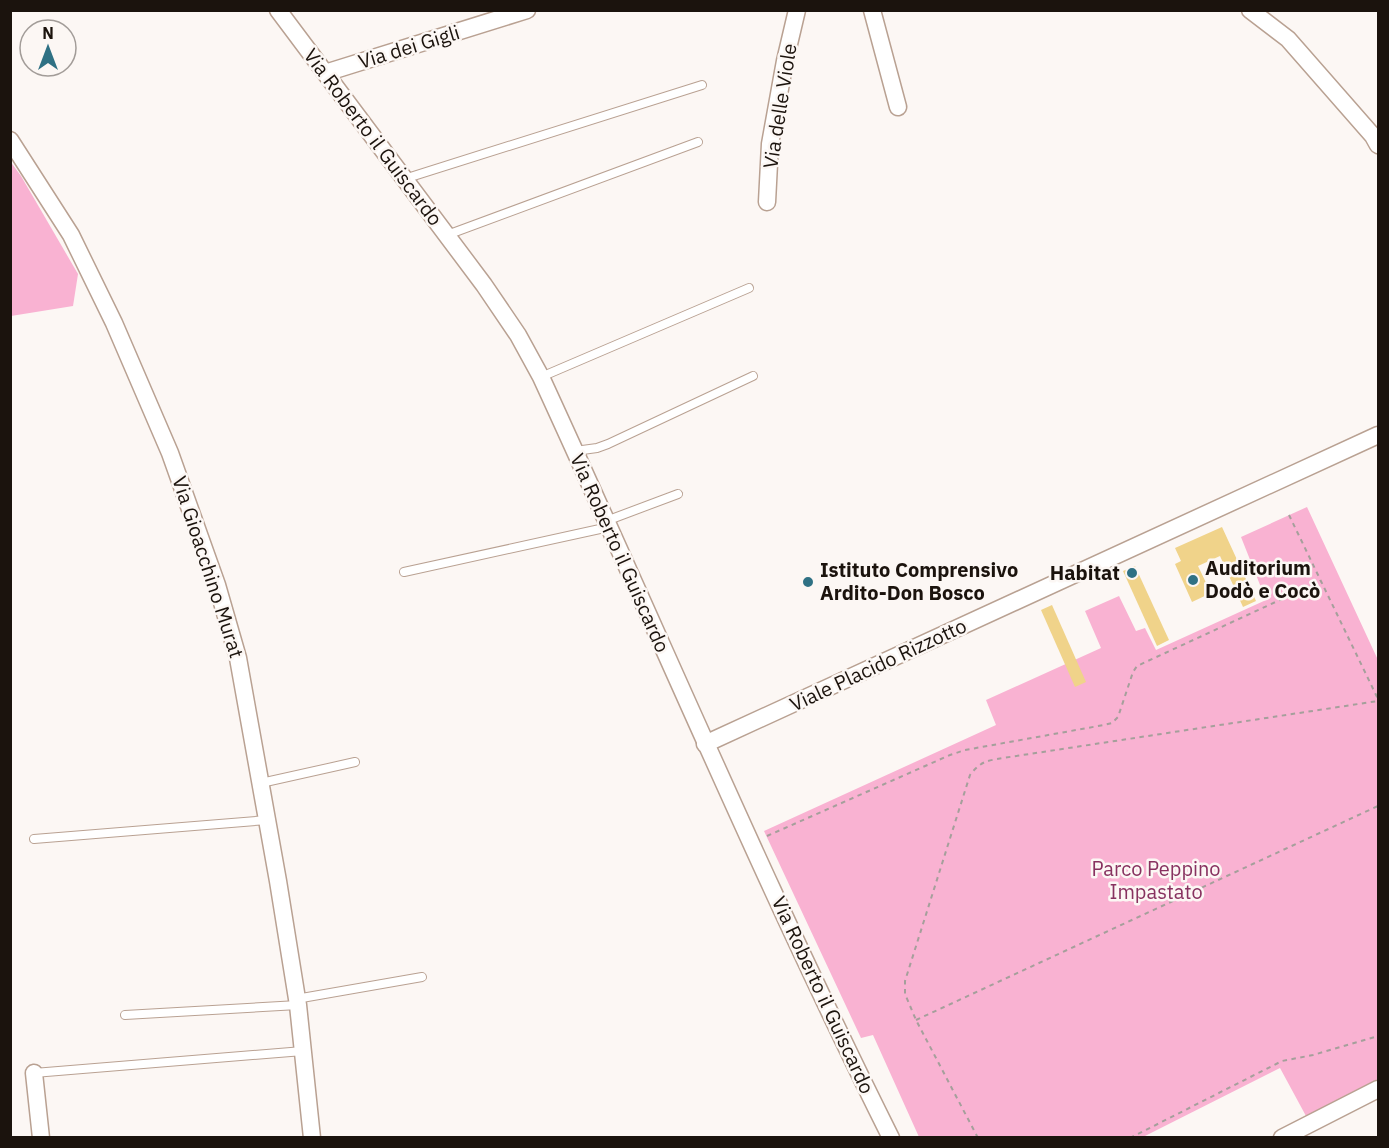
<svg xmlns="http://www.w3.org/2000/svg" width="1389" height="1148" viewBox="0 0 1389 1148" font-family="'IBM Plex Sans',sans-serif">
<rect width="100%" height="100%" fill="#fcf7f4"/>
<g fill="#f9b2d2">
<path d="M10 161 21 176 78 274 73 306 11 316Z"/>
<path d="M1307 507 1378 660V1079L1306 1116 1280 1068 1143 1137H919L873 1035 861 1038 764 831 996 725 986 700 1101 648 1085 611 1119 596 1136 631 1145 628 1156 650 1266 600 1241 537Z"/>
</g>
<g fill="#f0d38a">
<path d="M1222 527 1256 601 1243 607 1220 556 1198 566 1211 593 1192 602 1175 564 1181 561 1175 548Z"/>
<path d="M1135 566 1169 640 1157 646 1123 571Z"/>
<path d="M1052 605 1086 682 1075 687 1041 610Z"/>
</g>
<g fill="none" stroke-linecap="round" stroke-linejoin="round">
<defs>
<g id="lane">
<path d="M404 179 702 85"/>
<path d="M447 235 698 142"/>
<path d="M541 377 749 288"/>
<path d="M575 451 597 448 608 444 753 376"/>
<path d="M606 521 678 494"/>
<path d="M404 572 609 527"/>
<path d="M261 783 355 762"/>
<path d="M34 839 267 820"/>
<path d="M296 999 422 977"/>
<path d="M125 1015 298 1005"/>
<path d="M34 1073 303 1051"/>
</g>
<g id="street">
<path d="M278 10 484 285 518 335 541 377C658 631 766 888 891 1138"/>
<path d="M872 10 898 107"/>
<path d="M1250 10 1288 39 1373 136 1378 145"/>
<path d="M325 73 527 10"/>
<path d="M10 140 71 235 114 323 170 453 217 585 238 658 278 881 298 1005 312 1138"/>
<path d="M767 202 770 144 785 61 797 10"/>
<path d="M705 744 1378 435"/>
<path d="M34 1073 41 1138"/>
<path d="M1282 1138 1378 1089"/>
</g>
</defs>
<use href="#lane" stroke="#b9a192" stroke-width="10"/>
<use href="#street" stroke="#b9a192" stroke-width="19"/>
<g stroke="#a59f9b" stroke-width="2" stroke-dasharray="4.5 4.5" stroke-linecap="butt">
<path d="M1289 515 1378 699"/>
<path d="M767 836 950 755 965 750 1104 725 1112 723 1118 717 1133 672 1137 666 1321 581"/>
<path d="M916 1020 1378 806"/>
<path d="M978 1138 916 1020 905 994V981L970 775C981 761 986 761 1003 758L1378 701"/>
<path d="M1130 1138 1282 1061 1313 1055 1378 1036"/>
</g>
<use href="#lane" stroke="#fff" stroke-width="8"/>
<use href="#street" stroke="#fff" stroke-width="16"/>
</g>
<g fill="#2f7184" stroke="#fcf7f4" stroke-width="2">
<circle cx="1132" cy="573" r="6"/>
<circle cx="1193" cy="580" r="6"/>
<circle cx="808" cy="582" r="6"/>
</g>
<g text-anchor="middle" stroke-width="5" stroke-linejoin="round" paint-order="stroke">
<g font-size="20" fill="#1b130d" stroke="#fcf7f4">
<text transform="translate(409 47) rotate(-17)" y="7">Via dei Gigli</text>
<text transform="translate(780 106) rotate(-81)" y="7">Via delle Viole</text>
<text transform="translate(373 137) rotate(53)" y="7">Via Roberto il Guiscardo</text>
<text transform="translate(620 553) rotate(66)" y="7">Via Roberto il Guiscardo</text>
<text transform="translate(208 567) rotate(72)" y="7">Via Gioacchino Murat</text>
<text transform="translate(878 665) rotate(-25)" y="7">Viale Placido Rizzotto</text>
<text transform="translate(823 995) rotate(65)" y="7">Via Roberto il Guiscardo</text>
</g>
<g font-size="20" font-weight="bold" fill="#1b130d" stroke="#fcf7f4" text-anchor="start">
<text x="1205" y="575">Auditorium<tspan x="1205" dy="23">Dodò e Cocò</tspan></text>
<text x="820" y="577">Istituto Comprensivo<tspan x="820" dy="23">Ardito-Don Bosco</tspan></text>
<text x="1120" y="580" text-anchor="end">Habitat</text>
</g>
<g font-size="20" fill="#883260" stroke="#fcf7f4">
<text x="1156" y="876">Parco Peppino<tspan x="1156" dy="23">Impastato</tspan></text>
</g>
</g>
<rect width="1389" height="1148" fill="none" stroke="#1b130d" stroke-width="24"/>
<g transform="translate(48 48)"><circle r="28" fill="#fcf7f4" stroke="#a29c98" stroke-width="1.5"/>
<path d="M0-4.5L10 22L0 15L-10 22Z" fill="#2f7184"/>
<text y="-9" font-size="16" font-weight="bold" text-anchor="middle" fill="#1b130d">N</text>
</g>
</svg>
